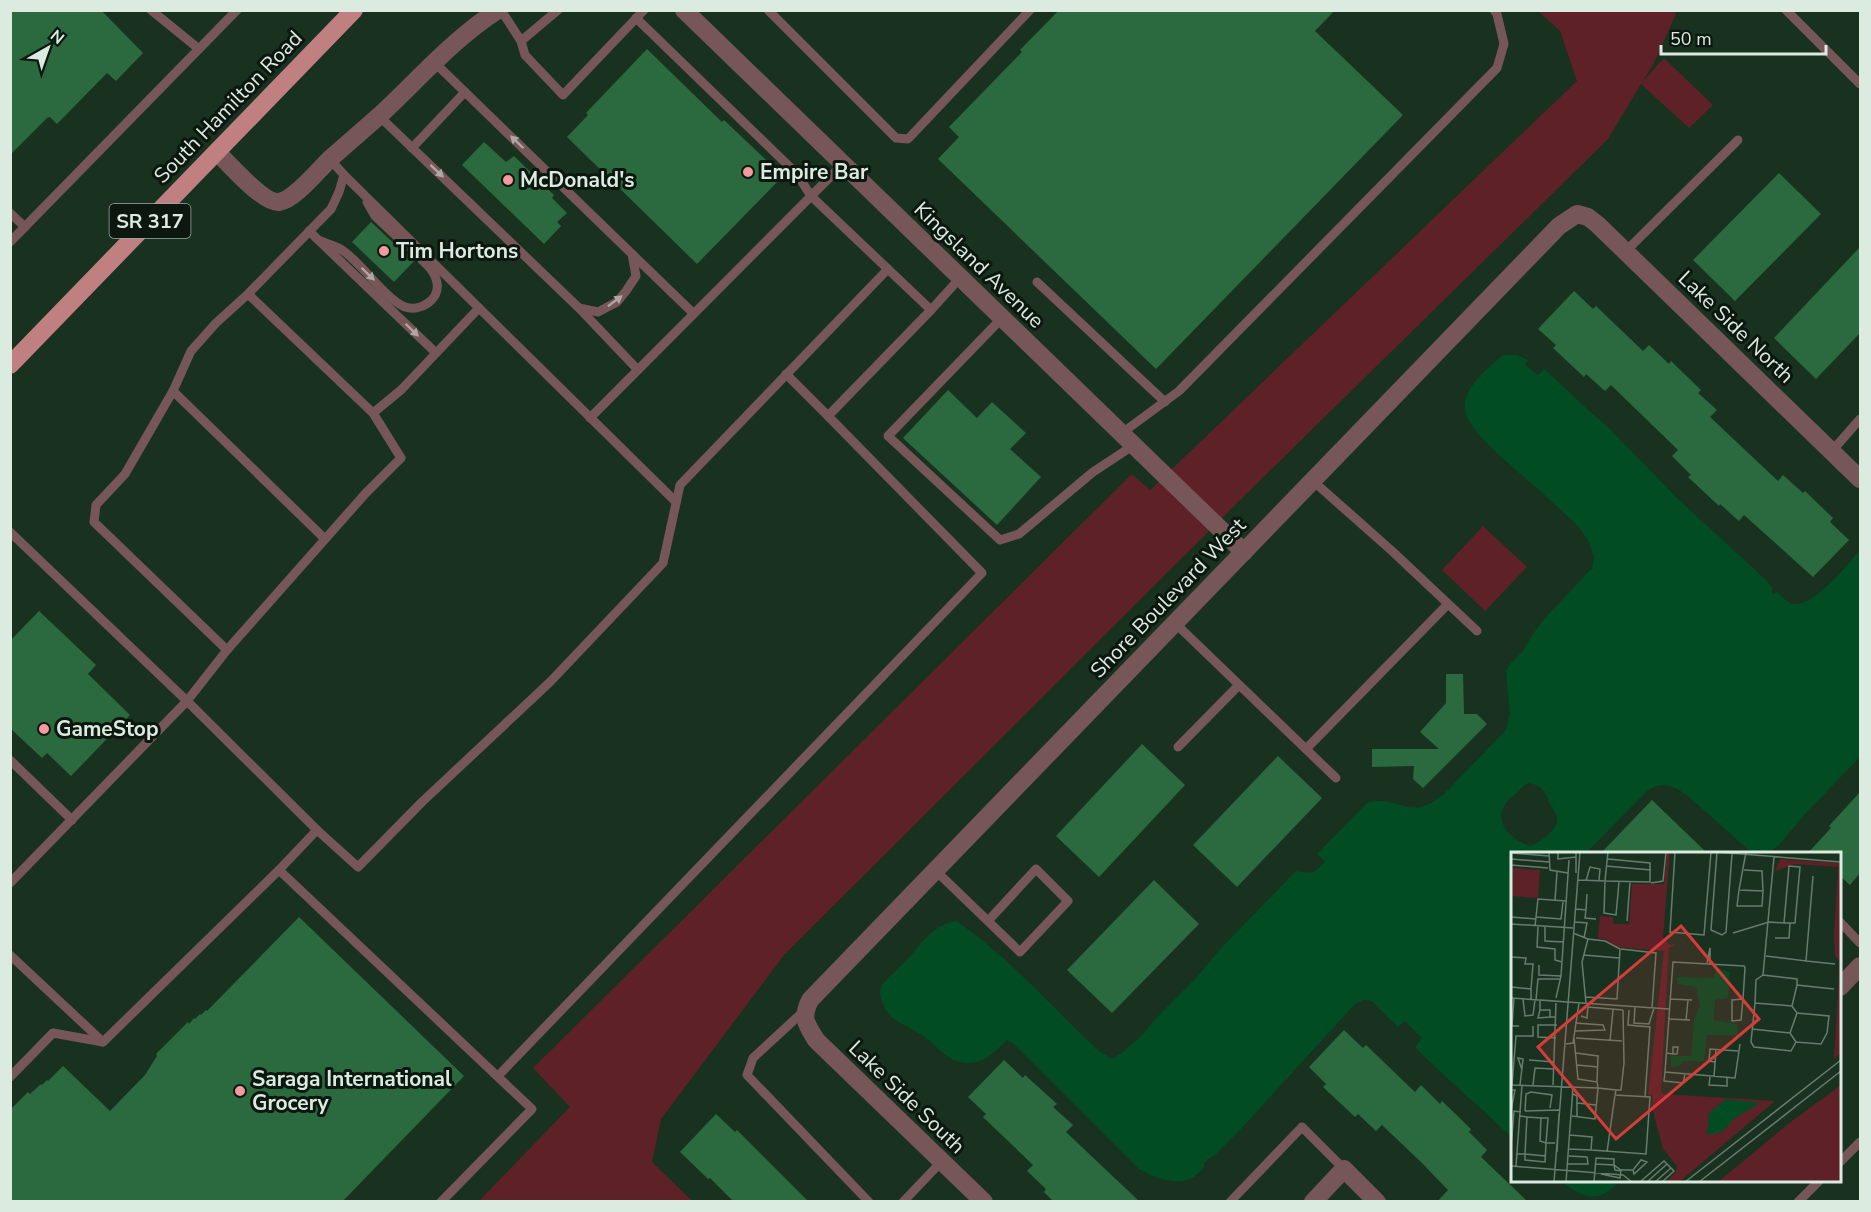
<svg xmlns="http://www.w3.org/2000/svg" width="1871" height="1212" viewBox="0 0 1871 1212" font-family="'Nunito Sans',sans-serif">
<rect width="100%" height="100%" fill="#193220"/>
<g fill="#5d2127">
<path d="M1538 11H1674L1676 14 1654 63 1642 82 1664 58 1713 105 1689 128 1641 84 1608 139 1233 507 784 955 661 1119 652 1162 692 1201 478 1202 570 1107 533 1068 1132 474 1150 490 1577 81 1560 31Z"/>
<path d="M1483 526 1527 567 1485 611 1442 570Z"/>
</g>
<g fill="#014c22" fill-rule="evenodd">
<path d="M1503 355H1517L1528 360 1525 365 1538 375 1544 369C1565 387 1583 407 1605 424L1678 499 1766 580 1773 589 1771 592 1774 594 1776 592C1783 596 1787 604 1796 604 1816 604 1848 564 1860 550V757L1804 815 1779 845 1768 853H1752L1688 796C1674 786 1661 780 1646 792L1586 853 1512 854V1138C1481 1107 1447 1080 1416 1048V1046L1422 1038 1405 1021 1398 1027 1372 1001 1364 1000 1355 1004 1239 1131 1216 1154 1207 1160 1204 1163V1167C1201 1170 1197 1175 1194 1177 1178 1187 1154 1178 1139 1169L1013 1043 1007 1040C996 1051 985 1063 968 1063 948 1063 940 1048 926 1038 910 1025 889 1024 882 1001 880 996 879 992 881 987 885 980 906 962 913 953 923 940 938 923 956 921 1008 956 1053 1008 1099 1051L1112 1059 1122 1053 1141 1036 1161 1013 1196 978 1221 948 1296 871C1312 874 1314 874 1325 861L1317 854 1367 803C1390 796 1401 810 1421 807 1429 805 1436 800 1443 795L1506 730 1510 714 1506 671 1511 663 1522 652 1533 634 1545 618 1592 568 1594 557 1589 542 1581 530C1567 515 1552 502 1537 488 1519 472 1469 434 1465 410 1462 388 1488 368 1503 355ZM1528 783C1545 785 1546 796 1552 808 1554 812 1558 816 1557 821 1556 831 1539 843 1530 846 1507 838 1488 816 1513 796 1518 792 1521 787 1528 783Z"/>
<path d="M1561 1181H1619C1598 1206 1582 1197 1561 1181Z"/>
</g>
<g fill="#2a6a3e">
<path d="M10 10H101L143 53 116 81 107 73 57 124 50 117 47 118 10 155Z"/>
<path d="M1059 10H1335L1315 31 1403 115 1156 369 938 159 959 137 949 127 1022 52 1020 50Z"/>
<path d="M647 49 722 122 724 120 783 176 697 264 567 137 588 115 586 113Z"/>
<path d="M484 142 506 162 514 156 554 195 552 198 567 213 557 222 561 226 544 244 462 165Z"/>
<path d="M1779 173 1821 214 1735 301 1693 260Z"/>
<path d="M371 222 403 252 409 254 415 260 394 282 352 242Z"/>
<path d="M1860 247V333L1816 379 1774 338Z"/>
<path d="M1574 291 1593 309 1596 306 1643 351 1649 345 1669 364 1671 361 1701 390 1698 393 1717 410 1710 417 1778 481 1783 475 1803 493 1805 491 1833 518 1830 522 1849 540 1813 577 1744 515 1739 521 1720 504 1719 506 1688 477 1691 475 1672 456 1678 450 1611 385 1605 391 1586 374 1584 377 1553 348 1556 345 1538 329Z"/>
<path d="M948 390 977 418 992 402 1026 433 1010 449 1041 477 997 525 903 438Z"/>
<path d="M39 611 96 665 88 674 130 715 71 776 47 753 42 758 10 728V641Z"/>
<path d="M1446 674H1463L1464 714H1477L1487 724 1423 788 1413 779 1414 766 1372 767V749H1439L1420 732 1446 703Z"/>
<path d="M1142 744 1185 785 1099 877 1056 836Z"/>
<path d="M1278 756 1322 798 1237 887 1193 845Z"/>
<path d="M1860 792V873L1850 885 1839 875V854H1807L1831 828 1829 826Z"/>
<path d="M1652 800 1708 854H1600Z"/>
<path d="M1154 880 1199 924 1112 1013 1067 970Z"/>
<path d="M299 917 464 1076 342 1202H10V1110L28 1092 30 1094 41 1084 42 1085 47 1080 48 1081 63 1066 110 1111 145 1075 157 1056 156 1054 188 1022 189 1024 194 1018 195 1019 200 1014 201 1015 206 1010 207 1011Z"/>
<path d="M1344 1030 1363 1048 1366 1045 1415 1092 1421 1085 1440 1104 1442 1101 1471 1129 1469 1132 1487 1150 1481 1157 1528 1202H1437L1448 1190 1422 1163 1382 1125 1376 1131 1358 1114 1355 1117 1323 1087 1326 1084 1309 1067Z"/>
<path d="M1004 1060 1023 1078 1025 1075 1057 1104 1053 1107 1073 1125 1066 1132 1140 1202H1054L1044 1192 1046 1189 1027 1171 1033 1165 983 1117 986 1114 968 1097Z"/>
<path d="M716 1114 735 1132 737 1130 809 1202H734L710 1178 708 1179 680 1152Z"/>
</g>
<g fill="none" stroke-linecap="round" stroke-linejoin="round">
<g stroke="#775657" stroke-width="9">
<path d="M151 10 199 49"/>
<path d="M501 10 521 41 558 10"/>
<path d="M768 10 896 138 908 139 1030 10"/>
<path d="M1786 10 1860 84"/>
<path d="M636 18 797 174 811 196 931 310 960 278"/>
<path d="M521 41 525 55 563 95 644 10"/>
<path d="M379 116 579 308 598 312 617 302 626 291 636 276 632 254 434 62"/>
<path d="M412 148 465 92"/>
<path d="M344 175 676 502"/>
<path d="M367 202 375 216 408 247"/>
<path d="M10 213 25 227"/>
<path d="M309 231 436 353"/>
<path d="M321 241C327 244 336 246 342 250 361 262 385 299 405 307 420 312 440 300 437 283 436 274 429 266 422 260"/>
<path d="M10 242 237 10"/>
<path d="M1626 251 1738 140"/>
<path d="M632 254 693 313"/>
<path d="M1037 282 1165 402"/>
<path d="M248 294 373 413 401 458 365 494 227 650 94 522 96 505 125 474 173 391 191 351 216 323 248 294 331 209 339 192 344 175 330 159"/>
<path d="M579 308 637 369"/>
<path d="M1002 318 888 436 1000 540 1019 534 1093 472 1134 445"/>
<path d="M786 374 828 416"/>
<path d="M173 391 325 539"/>
<path d="M373 413 401 390 479 308"/>
<path d="M590 418 843 164"/>
<path d="M1122 433 1179 391 1497 68 1504 44 1497 14 1494 10"/>
<path d="M1832 451 1860 419"/>
<path d="M1313 481 1392 551 1477 631"/>
<path d="M10 532 187 701 10 883"/>
<path d="M1175 623 1336 778"/>
<path d="M227 650 187 701 317 830 279 870 532 1109 441 1202"/>
<path d="M1178 747 1239 685"/>
<path d="M1306 749 1448 604"/>
<path d="M10 760 72 820"/>
<path d="M317 830 358 867 422 802 550 682 663 563 680 485 888 269"/>
<path d="M936 871 1020 952 1068 901 1036 869 988 921"/>
<path d="M1840 922 1860 943"/>
<path d="M10 955 103 1042"/>
<path d="M805 1010 753 1058 747 1075 869 1202"/>
<path d="M498 1076 982 573 828 416 931 310"/>
<path d="M10 1077 53 1033 103 1042 279 870"/>
<path d="M1840 1162 1860 1142"/>
<path d="M903 1202 942 1161"/>
<path d="M1230 1202 1302 1127 1344 1169"/>
<path d="M1798 1202 1820 1180"/>
</g>
<g stroke="#775657" stroke-width="18">
<path d="M684 10 1244 552"/>
<path d="M217 152C228 163 264 204 279 202 295 200 319 169 331 158 347 144 363 130 379 116 418 80 453 39 498 10"/>
<path d="M1840 987 1860 966"/>
<path d="M984 1202 816 1040C806 1023 801 1019 810 1000L1559 226 1577 214 1588 217 1597 224 1860 479"/>
<path d="M1313 1202 1344 1169 1377 1202"/>
</g>
<path stroke="#c07f81" stroke-width="18" d="M10 365 354 10"/>
</g>
<defs><path id="oneway-solid" d="M-6-.8H1V-3.2L6.5 0L1 3.2V.8H-6Z" transform="scale(1.5)"/></defs>
<g fill="#afa8a2">
<use href="#oneway-solid" transform="translate(517 142) rotate(-136)"/>
<use href="#oneway-solid" transform="translate(437 171) rotate(43)"/>
<use href="#oneway-solid" transform="translate(368 274) rotate(44)"/>
<use href="#oneway-solid" transform="translate(615 301) rotate(-37)"/>
<use href="#oneway-solid" transform="translate(412 330) rotate(44)"/>
</g>
<g fill="#f59b9e" stroke="#0c170f" stroke-width="2">
<circle cx="748" cy="172" r="6"/>
<circle cx="508" cy="180" r="6"/>
<circle cx="384" cy="251" r="6"/>
<circle cx="44" cy="729" r="6"/>
<circle cx="240" cy="1091" r="6"/>
</g>
<g text-anchor="middle" stroke-width="6" stroke-linejoin="round" paint-order="stroke">
<rect fill="#0c170f" stroke="#9eaba1" stroke-width="1.5" x="109.5" y="204" width="81" height="34" rx="4.5"/>
<g font-size="20" font-weight="bold" fill="#dcebdf">
<text x="150" y="228">SR 317</text>
</g>
<g font-size="21" fill="#dcebdf" stroke="#0c170f">
<text transform="translate(228 107) rotate(-46)" y="7">South Hamilton Road</text>
<text transform="translate(979 265) rotate(44)" y="7">Kingsland Avenue</text>
<text transform="translate(1736 327) rotate(44)" y="7">Lake Side North</text>
<text transform="translate(1168 598) rotate(-46)" y="7">Shore Boulevard West</text>
<text transform="translate(907 1097) rotate(44)" y="7">Lake Side South</text>
</g>
<g font-size="21" font-weight="bold" fill="#dcebdf" stroke="#0c170f" text-anchor="start">
<text x="760" y="179">Empire Bar</text>
<text x="520" y="187">McDonald's</text>
<text x="396" y="258">Tim Hortons</text>
<text x="56" y="736">GameStop</text>
<text x="252" y="1086">Saraga International<tspan x="252" dy="24">Grocery</tspan></text>
</g>
</g>
<g transform="translate(1511 852)">
<rect width="330" height="330" fill="#193220"/>
<path d="M156 0H159L152 85 158 92 165 93 158 96 150 238 152 242 264 249 168 330H155L165 320 166 314 152 297 141 256 142 243 137 242 153 99 103 95 96 88 87 86 89 64 102 65 103 72H118L121 32H153ZM269 7 330 11V201L323 207 329 109 324 104 323 83 327 15 284 12 264 19ZM0 16 29 18 27 46 0 44ZM330 233V330H207L277 272Z" fill="#5d2127"/>
<path d="M205 116 219 120 217 146 204 148 203 168 226 172 227 183H196L193 209H172L169 214 160 215V204H180L183 168 189 154 185 135 167 132 165 125 203 126ZM215 247 249 251 224 266 211 280 196 283 198 261Z" fill="#014c22"/>
<path fill="none" stroke="#677c6c" stroke-width="1.5" d="M38 0 39 18 57 21M47 0V7L65 5M65 0V21M164 0 159 80 193 83 200 0M205 0 330 10M206 0 200 78 211 83 215 80 221 2M0 1 38 4M263 5 252 123 286 127V133L323 137M0 7 38 10M97 7 139 11V30L94 29 97 0M0 13 37 16M95 14 140 18M233 18 251 19 252 39 228 38 235 0M67 28 94 29 93 61 105 63 108 30M75 29 79 15 89 17 88 28M140 31 152 29 155 0M228 38 226 54H251L252 39M44 48 46 20M65 57 75 58 76 42M75 58 74 66 85 67M0 65 25 67M25 65 50 67 52 50M116 69 119 30M64 70 76 71 73 86M0 72 62 76M24 74 27 47 55 49M34 74V89L53 90M27 75 26 95 44 97V108L51 110M62 81 77 87 71 110 75 151M222 81 258 70 273 71 278 14 289 15 284 71H273M264 86H278L279 71M110 97 145 101 141 156M73 103 108 106M255 104 295 109 302 24M0 105 15 106 14 112H22L20 137M295 109 324 112M196 111 199 96V112M28 113V123L50 124M0 135 20 137V147M75 145 106 147 109 97 94 89 77 87M0 146 158 157M3 146 1 174H8M45 146 50 124 58 8M12 147 14 164 22 163 24 148M159 147 181 148M25 148 27 127H49M29 148V158H39V165H45M30 148 57 150M244 151 240 190 243 195 280 199 285 190 310 192 316 181 318 164 286 161 281 154 244 151 245 128 252 123M281 154 286 133M77 155 112 158M124 155 123 171 138 172 143 156M29 158 27 166 39 165M118 158 117 173 139 175 134 245M70 164 76 166 77 153M157 167 179 168M175 168 177 148M241 177 279 181 285 190M64 179 94 178 92 173 64 171M279 181 286 161M45 186 27 185V173H46M63 186 67 227 86 230 87 204 65 201M65 186 111 189M99 189 102 158M55 192 62 191 68 151M229 192 224 226 154 220 162 110 233 114 234 116 232 147 230 168 221 169V148L232 147M155 201 162 202H166L167 195H162V202M18 208 43 210M204 210 198 209 199 197 227 199M66 213 87 215M154 220 153 229 172 231 174 223M199 225 198 233 216 234V226M203 225 205 198M0 233 87 236 84 267 61 264M1 233 5 184H22V174M9 233 12 207 7 206 11 218M22 233 24 216 43 217M42 233 45 151M0 238H4L0 259M105 238H110L113 211 112 158M62 242 66 244V264M66 251 85 253M14 259 15 242 20 240 41 243 39 256M14 259 48 258M9 264 16 265 14 302 35 304M16 265 30 266H37L35 291 29 289 30 266M0 295 3 259 10 260M58 297 80 298 81 285 59 283M80 298 135 302 139 245 104 243 105 238 87 236 86 230M46 300 48 262M96 300 104 243M6 302H14V308L34 310 35 291H44M57 312H77L76 305 58 304M84 312 103 313 104 318 110 319M0 314 112 323 121 330M5 314 11 233M90 322 109 326 110 318M43 330 69 0M55 330 62 235M83 330 85 306 103 307V313L110 318H122L130 308 136 310 123 322 122 318M129 330 153 309 163 319 151 330M136 330 156 312M144 330 160 316M174 330 330 208M188 330 330 219"/>
<path fill="#d73c3a" fill-opacity="0.15" stroke="#d73c3a" stroke-width="3" d="M170 74 248 167 105 287 27 195Z"/>
<rect width="330" height="330" fill="none" stroke="#dcebdf" stroke-width="3"/>
</g>
<rect width="1871" height="1212" fill="none" stroke="#dcebdf" stroke-width="24"/>
<g transform="translate(48 48) rotate(40)" stroke="#0c170f" stroke-width="4.5" paint-order="stroke">
<path d="M0-4.5L10 22L0 15L-10 22Z" fill="#dcebdf"/>
<text y="-9" font-size="16" font-weight="bold" text-anchor="middle" fill="#dcebdf">N</text>
</g>
<path d="M1661 45v9h165v-9" fill="none" stroke="#dcebdf" stroke-width="3"/>
<text x="1670" y="45" font-size="18" fill="#dcebdf" stroke="#0c170f" stroke-width="4.5" paint-order="stroke">50 m</text>
</svg>
